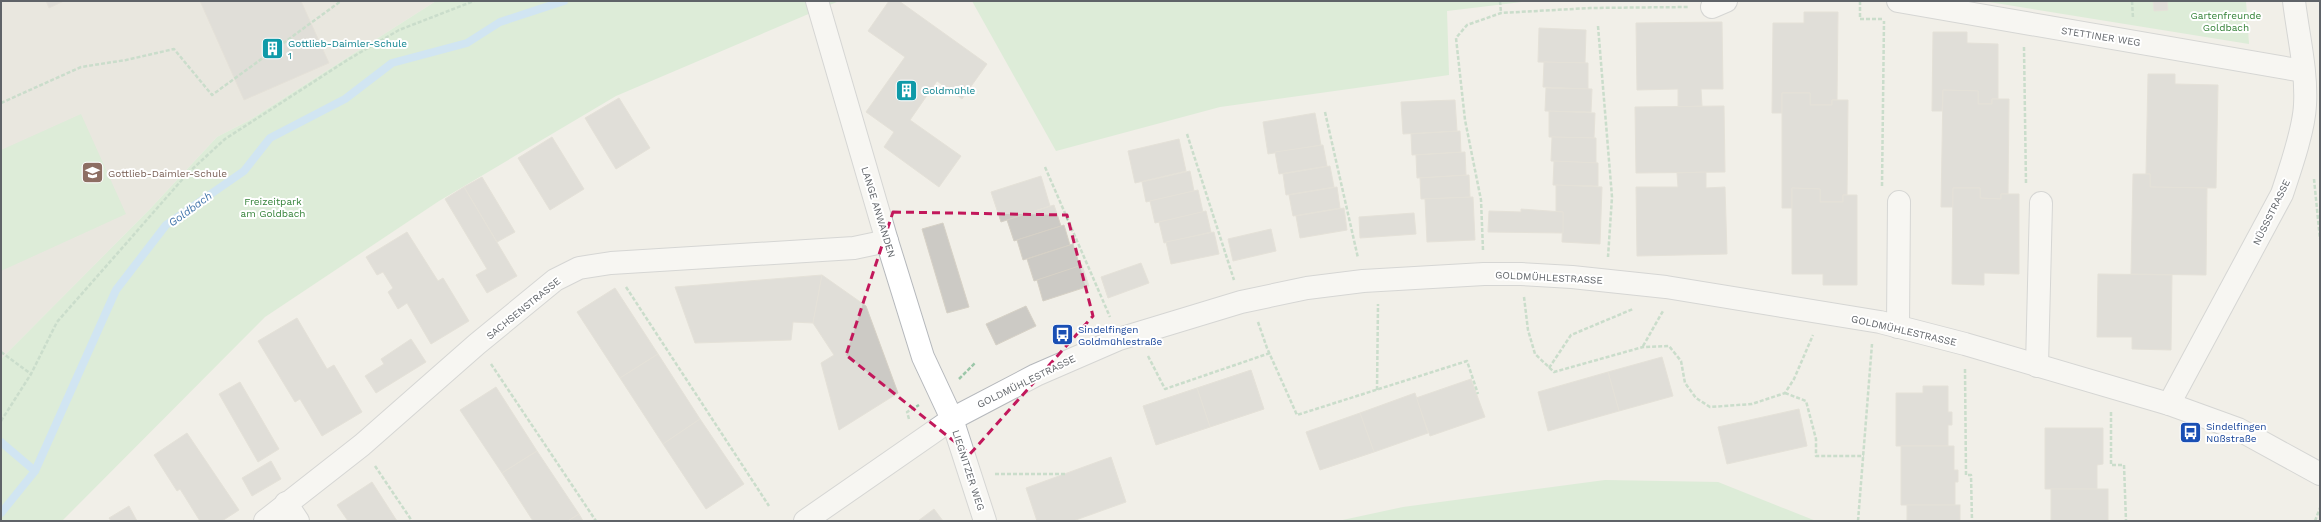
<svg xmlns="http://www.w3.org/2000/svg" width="2321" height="522" viewBox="0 0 2321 522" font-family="'Work Sans',sans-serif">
<rect width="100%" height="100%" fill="#f1efe8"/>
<path fill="#e1ded6" d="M1 1H436L248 121 217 137 150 209 1 359Z"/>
<g fill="#c5e8c5">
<path d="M436 1H839L616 96 439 201 265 317 62 521H1V359L150 209 217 137 248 121Z"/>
<path d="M972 1H1530L1447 11 1449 75 1220 107 1056 151Z"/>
<path d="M1983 1H2246L2249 44Z"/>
<path d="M81 114 126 214 1 271V150Z"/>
<path d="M1605 480 1718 482 1816 521H1338L1403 507Z"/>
</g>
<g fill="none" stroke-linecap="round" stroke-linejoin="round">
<g stroke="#aadaff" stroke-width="8">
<path d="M1 442 35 471"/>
<path d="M1 513 35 471 116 290 166 225 244 171 270 138 345 99 392 63 467 43 500 22 564 1"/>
</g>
</g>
<g fill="#cccac5" stroke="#d6d1c6">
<path d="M46 1H64L49 8Z"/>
<path d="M200 1H301L329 63 244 100Z"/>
<path d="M889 1H899L987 64 962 99 937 81 910 120 961 156 939 187 884 147 894 132 866 112 905 57 868 31Z"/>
<path d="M2153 1H2167L2168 10 2154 11Z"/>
<path d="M1804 12H1838L1837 100H1832V105H1810V93H1782V113H1772L1773 23H1804Z"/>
<path d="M1722 22 1723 89H1701L1702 106 1678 107V89L1637 90 1636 23Z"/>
<path d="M1539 28 1586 30 1585 63 1538 62Z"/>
<path d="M1933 32H1967V43L1998 44V99H1992V104H1978V91L1943 90 1942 111H1932Z"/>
<path d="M1544 62 1588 63V89L1543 87Z"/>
<path d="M2148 74H2175V84L2218 85 2216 188 2150 187V174H2146Z"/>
<path d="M1546 88 1592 89 1591 112 1545 111Z"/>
<path d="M1943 90 1978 91V104H1992V99H2009L2008 194H2001V199L1980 198V188H1953V207H1941Z"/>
<path d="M1782 93H1810V105H1832V100H1848L1847 195H1843V202H1820V189L1792 188V208H1782Z"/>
<path d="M619 98 650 148 616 169 585 118Z"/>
<path d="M1455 100 1457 131 1403 134 1401 102Z"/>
<path d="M1724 106 1725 172 1636 173 1635 107Z"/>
<path d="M1549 111 1595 113 1594 138 1549 137Z"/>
<path d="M1315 113 1321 145 1268 154 1263 122Z"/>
<path d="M1460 131 1461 152 1412 155 1411 134Z"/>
<path d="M552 137 584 189 550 210 518 158Z"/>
<path d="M1552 137 1596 138V163L1551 161Z"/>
<path d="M1179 139 1186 171 1135 183 1128 151Z"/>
<path d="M1323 145 1327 166 1279 174 1275 152Z"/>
<path d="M1465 152 1466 175 1417 178 1416 155Z"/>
<path d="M1554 161 1598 163V186L1553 185Z"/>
<path d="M1330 166 1334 187 1286 195 1283 174Z"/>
<path d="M1190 171 1194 191 1146 202 1142 182Z"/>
<path d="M1706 172V188L1725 187 1727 254 1637 256 1636 187H1678L1677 173Z"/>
<path d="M2133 174H2150V187L2207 188 2206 275 2131 274Z"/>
<path d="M1469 175 1470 197 1421 199 1420 178Z"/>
<path d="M1041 176 1050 206 1001 222 991 192Z"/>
<path d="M482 177 515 232 497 242 464 187Z"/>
<path d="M1556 185 1602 187 1600 244 1562 242 1563 212H1556Z"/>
<path d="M464 187 517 276 487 293 476 275 487 269 445 199Z"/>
<path d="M1337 187 1340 208 1293 216 1289 195Z"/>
<path d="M1792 188 1820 189V202H1843V195H1857V285H1823V274H1792Z"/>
<path d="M1953 188H1980V198L2001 199V194H2019V274L1984 273V285L1952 284Z"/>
<path d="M1198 190 1203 212 1155 223 1150 201Z"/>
<path d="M1473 197 1475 240 1427 242 1425 199Z"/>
<path d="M1054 205 1061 226 1014 241 1007 220Z"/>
<path d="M1344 208 1347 230 1300 238 1296 216Z"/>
<path d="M1521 209 1563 212V233L1488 232 1489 211 1521 212Z"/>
<path d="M1206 211 1211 232 1164 243 1159 222Z"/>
<path d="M1414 213 1416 234 1360 238 1359 217Z"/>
<path d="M943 223 969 307 947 313 922 229Z"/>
<path d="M1064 225 1070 245 1023 260 1017 240Z"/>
<path d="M1271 229 1276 251 1233 261 1228 239Z"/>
<path d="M407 232 438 281 443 278 469 321 431 344 407 303 398 309 388 292 393 288 383 272 377 275 366 257Z"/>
<path d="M1214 232 1219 254 1171 264 1166 242Z"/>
<path d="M1073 244 1080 266 1034 281 1027 259Z"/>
<path d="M1141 263 1149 283 1108 298 1101 277Z"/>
<path d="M1082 265 1089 286 1043 301 1037 280Z"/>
<path d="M2098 274 2172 275 2171 350 2132 349V337H2097Z"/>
<path d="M822 275 813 323 793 322 791 340 695 343 675 287Z"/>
<path d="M822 275 866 306 898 393 839 430 821 363 834 355 813 323Z"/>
<path d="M615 288 658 354 620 378 577 312Z"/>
<path d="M1026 306 1036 326 996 345 986 324Z"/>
<path d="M297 318 327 369 334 365 362 412 322 436 300 399 295 402 258 341Z"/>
<path d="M411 339 426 362 376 393 365 376 384 364 381 359Z"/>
<path d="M658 354 700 419 663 444 620 378Z"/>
<path d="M1662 357 1673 396 1619 411 1608 372Z"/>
<path d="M1251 370 1264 409 1210 427 1197 388Z"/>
<path d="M1608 372 1619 411 1548 431 1538 392Z"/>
<path d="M1471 379 1485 417 1430 436 1416 398Z"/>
<path d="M240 382 279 449 258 462 219 394Z"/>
<path d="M1923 386H1948V412H1952V425H1948V446H1896V393H1923Z"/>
<path d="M496 387 537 451 502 473 460 410Z"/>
<path d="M1197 388 1210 427 1156 445 1143 406Z"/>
<path d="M1415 393 1428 433 1374 452 1360 413Z"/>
<path d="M1799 409 1807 446 1727 464 1718 427Z"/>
<path d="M1360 413 1374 452 1320 470 1306 432Z"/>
<path d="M700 419 744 484 706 509 663 444Z"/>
<path d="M2045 428H2103V464L2097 465V489H2045Z"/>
<path d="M187 433 239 510 222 521H200L180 489 177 491 154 455Z"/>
<path d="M1901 446H1954V470H1958V482H1955V505H1901Z"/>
<path d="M537 451 579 514 568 521H533L502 473Z"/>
<path d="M1111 457 1126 502 1073 521H1037L1026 488Z"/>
<path d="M271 461 281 479 252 496 242 478Z"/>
<path d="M372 482 397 521H348L337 505Z"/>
<rect x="2051" y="489" width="57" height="32"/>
<rect x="1907" y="505" width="53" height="16"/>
<path d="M129 506 137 521H111L109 518Z"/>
<path d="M934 509 943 521H918Z"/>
<path d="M579 514 583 521H568Z"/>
</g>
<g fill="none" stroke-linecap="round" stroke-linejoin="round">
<defs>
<g id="minor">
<path d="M817 1 887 241 923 357 952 419 985 521"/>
<path d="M1898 1 2303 71"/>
<path d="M1712 7 1726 1"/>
<path d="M1898 327 1899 202"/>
<path d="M2037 366 2041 203"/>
<path d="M2169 404 2282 194C2290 170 2304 130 2305 105 2307 71 2298 35 2294 1"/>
<path d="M286 503 298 521"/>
<path d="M265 521 362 445 477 344 555 280 579 268 611 263 854 248 887 241"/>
<path d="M805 521 952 419 1036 375 1119 339 1241 302 1307 288 1363 281 1484 274H1521L1572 277 1666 287 1880 322 1965 344 2169 404 2238 429 2320 474"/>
</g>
</defs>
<use href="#minor" stroke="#b5b8bc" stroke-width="24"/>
<g stroke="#9cc7a9" stroke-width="2.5" stroke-dasharray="4 2" stroke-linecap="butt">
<path d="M1500 1 1501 13"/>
<path d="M1860 1V19H1882"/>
<path d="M2132 1 2133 18"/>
<path d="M1598 26 1612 197 1608 257"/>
<path d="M2024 47 2026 184"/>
<path d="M1 103 81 67 126 60 174 49 212 95 341 1"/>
<path d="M1325 112 1358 258"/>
<path d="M1187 134 1234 280"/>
<path d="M1045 167 1110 317"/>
<path d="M2314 179 2320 239"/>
<path d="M1882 186 1884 21"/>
<path d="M1483 250 1481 200 1465 120 1456 38 1467 25 1501 13 1590 8 1688 7"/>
<path d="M626 287 769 506"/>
<path d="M1524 297 1528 330 1535 354 1554 372 1643 347 1669 346 1681 361 1685 383 1696 398 1710 407 1752 404 1785 393 1794 379 1813 335"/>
<path d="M1258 322 1267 348 1297 415 1467 361 1478 394"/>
<path d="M1643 346 1663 311"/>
<path d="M1 352 31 374"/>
<path d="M1148 356 1165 389 1270 353"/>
<path d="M491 364 596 521"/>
<path d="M1549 368 1571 335 1633 309"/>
<path d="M1965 369 1966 475H1971L1972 521"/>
<path d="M959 379 975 363"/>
<path d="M1377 390 1378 304"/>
<path d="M1785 393 1806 401 1816 439V456H1864"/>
<path d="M2111 412V465H2124L2126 521"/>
<path d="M909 419 907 412 919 405"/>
<path d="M1 421 31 374 57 322 188 173 225 139 349 59 399 30 474 1"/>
<path d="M375 466 412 521"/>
<path d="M995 474H1065"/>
<path d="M1858 521 1872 344"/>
<path d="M2315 521 2320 508"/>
</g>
<use href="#minor" stroke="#fff" stroke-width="22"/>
</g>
<path d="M0 0H2321V522H0ZM893 212 1067 215 1093 316 970 454 846 355Z" fill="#f1efe8" fill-opacity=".55" fill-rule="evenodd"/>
<path fill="none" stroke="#c2185b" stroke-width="3" stroke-dasharray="8 5" stroke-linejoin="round" d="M893 212 1067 215 1093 316 970 454 846 355Z"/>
<defs>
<symbol id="building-square" viewBox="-11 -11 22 22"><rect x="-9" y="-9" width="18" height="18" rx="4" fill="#0f9aa8" stroke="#fff"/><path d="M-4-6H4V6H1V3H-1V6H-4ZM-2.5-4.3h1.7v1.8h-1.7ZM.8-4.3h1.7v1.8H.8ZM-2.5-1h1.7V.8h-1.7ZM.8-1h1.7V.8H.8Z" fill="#fff"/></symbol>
<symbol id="school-square" viewBox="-11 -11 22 22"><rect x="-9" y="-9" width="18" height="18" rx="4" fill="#8d6e63" stroke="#fff"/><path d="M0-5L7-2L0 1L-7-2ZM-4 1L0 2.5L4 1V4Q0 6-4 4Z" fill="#fff"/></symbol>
<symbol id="bus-square" viewBox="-11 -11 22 22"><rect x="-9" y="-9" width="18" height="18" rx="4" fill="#1a4fb4" stroke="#fff"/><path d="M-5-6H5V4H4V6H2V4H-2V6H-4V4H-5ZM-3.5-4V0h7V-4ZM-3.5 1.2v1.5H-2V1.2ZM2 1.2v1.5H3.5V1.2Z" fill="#fff"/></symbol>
</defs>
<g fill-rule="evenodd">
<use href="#building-square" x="260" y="36" width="25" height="25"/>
<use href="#building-square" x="894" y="78" width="25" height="25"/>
<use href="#school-square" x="80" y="160" width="25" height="25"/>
<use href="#bus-square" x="1050" y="322" width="25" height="25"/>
<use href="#bus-square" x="2178" y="420" width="25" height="25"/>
</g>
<g text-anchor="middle" stroke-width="4" stroke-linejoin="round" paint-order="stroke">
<g font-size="10" fill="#348238" stroke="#fff">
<text x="2226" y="19">Gartenfreunde<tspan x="2226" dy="12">Goldbach</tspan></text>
<text x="273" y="205">Freizeitpark<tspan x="273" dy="12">am Goldbach</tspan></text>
</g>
<g font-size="10" fill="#5f6368" stroke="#fff">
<text transform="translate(2101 36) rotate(9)" y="4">STETTINER WEG</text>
<text transform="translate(879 212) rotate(73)" y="4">LANGE ANWANDEN</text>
<text transform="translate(2271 212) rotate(-64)" y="4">NÜSSSTRASSE</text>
<text transform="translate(1549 277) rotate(3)" y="4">GOLDMÜHLESTRASSE</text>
<text transform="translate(523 308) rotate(-39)" y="4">SACHSENSTRASSE</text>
<text transform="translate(1904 330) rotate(13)" y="4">GOLDMÜHLESTRASSE</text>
<text transform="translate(1026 381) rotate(-26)" y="4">GOLDMÜHLESTRASSE</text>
<text transform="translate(969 470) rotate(72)" y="4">LIEGNITZER WEG</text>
</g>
<g font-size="10" fill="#0d838f" stroke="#fff" text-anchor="start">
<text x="288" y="47">Gottlieb-Daimler-Schule<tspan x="288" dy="12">1</tspan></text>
<text x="922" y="94">Goldmühle</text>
</g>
<g font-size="10" fill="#785e54" stroke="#fff" text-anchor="start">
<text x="108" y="177">Gottlieb-Daimler-Schule</text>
</g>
<g font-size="10" fill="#164399" stroke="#fff" text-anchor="start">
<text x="1078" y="333">Sindelfingen<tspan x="1078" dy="12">Goldmühlestraße</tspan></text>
<text x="2206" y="430">Sindelfingen<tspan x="2206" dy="12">Nüßstraße</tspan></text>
</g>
<g font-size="11" font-style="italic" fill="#4174aa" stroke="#fff">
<text transform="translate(190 209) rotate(-36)" y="4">Goldbach</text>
</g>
</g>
<rect width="2321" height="522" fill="none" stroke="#5f6368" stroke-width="4"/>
</svg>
